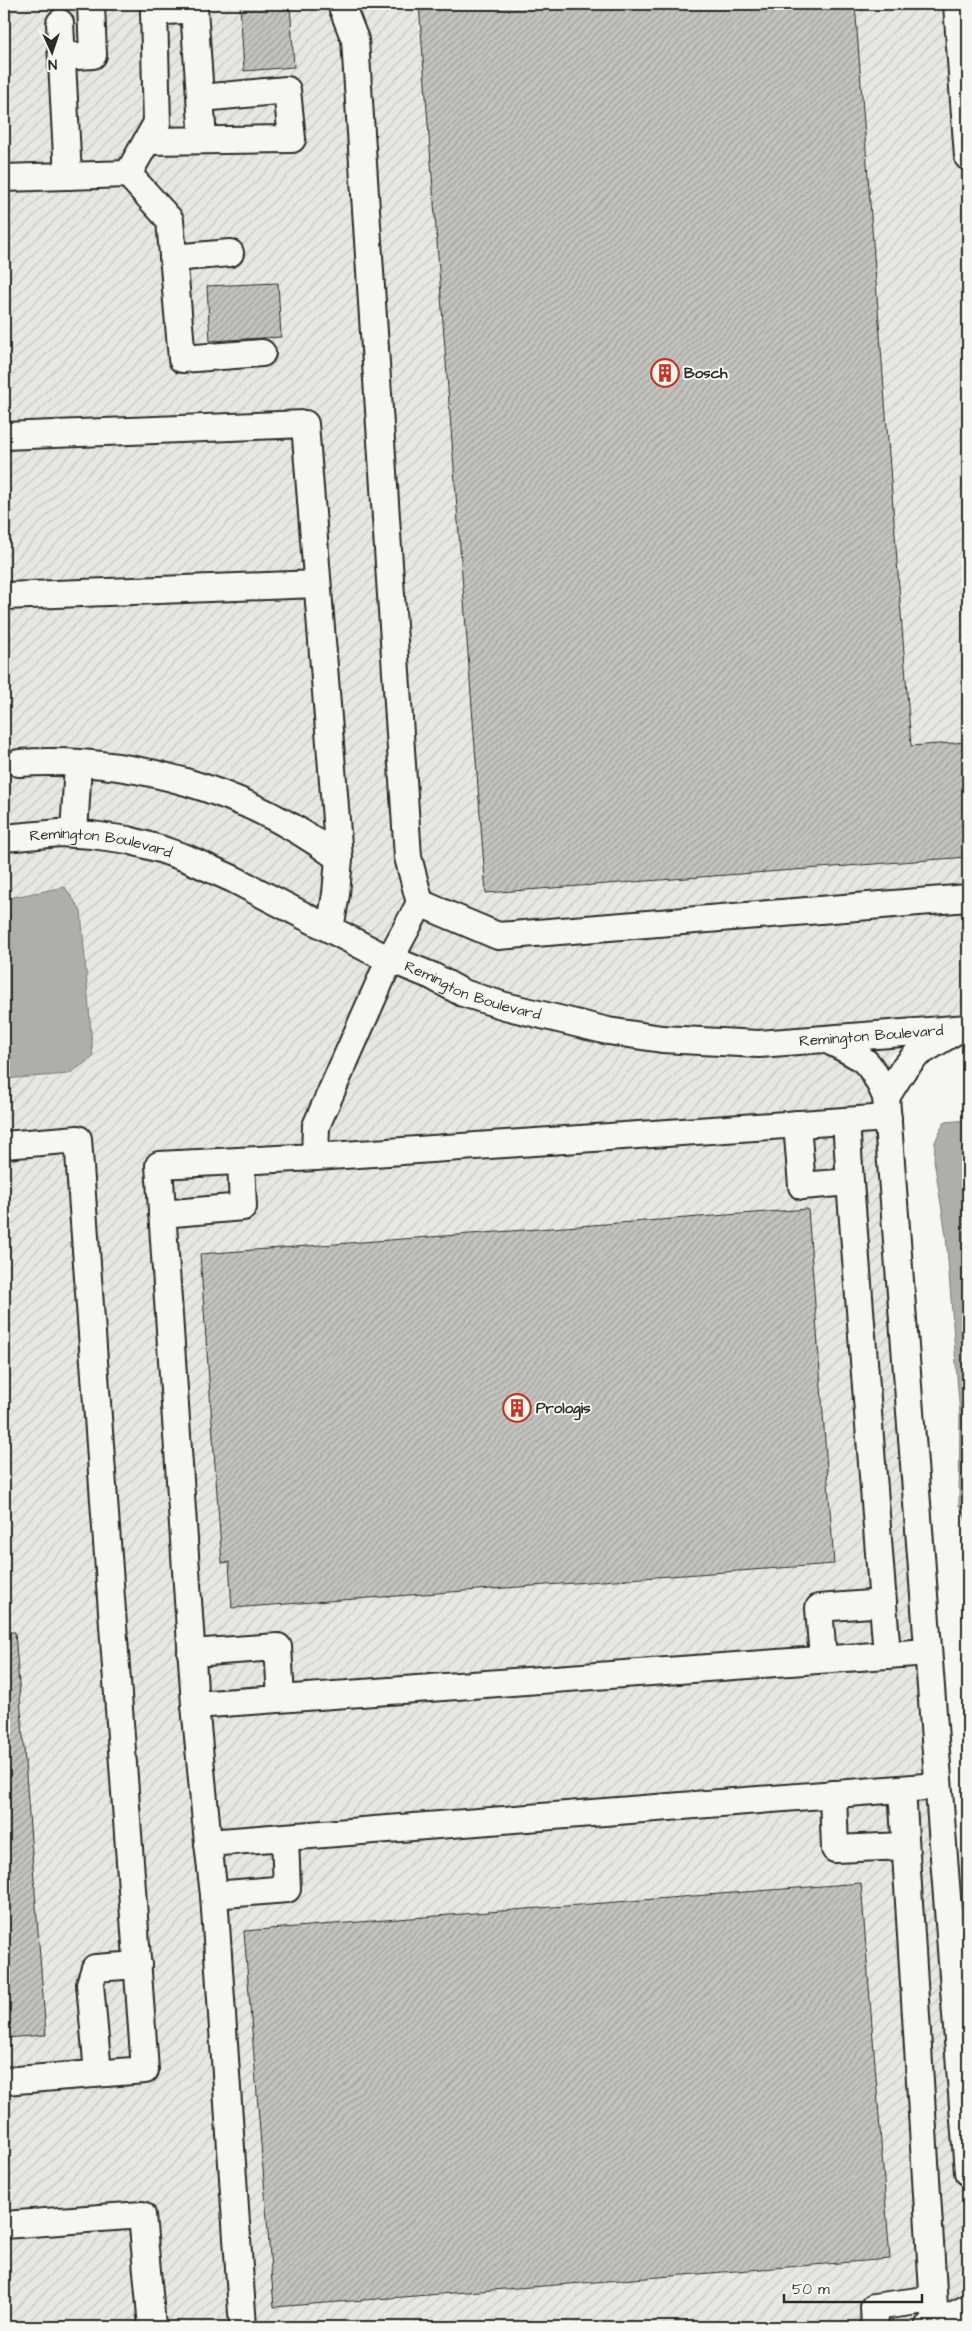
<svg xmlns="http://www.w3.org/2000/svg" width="972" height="2331" viewBox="0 0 972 2331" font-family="'Architects Daughter',sans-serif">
<defs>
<pattern id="industrial-furrows" width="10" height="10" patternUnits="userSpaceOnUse" patternTransform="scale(1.25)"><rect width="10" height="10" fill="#e7e7e3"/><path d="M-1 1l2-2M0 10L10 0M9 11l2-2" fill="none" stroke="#c6c6c3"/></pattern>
<pattern id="building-hatch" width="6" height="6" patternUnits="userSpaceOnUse" patternTransform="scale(1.25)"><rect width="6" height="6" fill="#c3c3c0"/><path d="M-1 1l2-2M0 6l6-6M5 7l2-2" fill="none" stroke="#9f9f9c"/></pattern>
</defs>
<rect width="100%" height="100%" fill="#f6f6f2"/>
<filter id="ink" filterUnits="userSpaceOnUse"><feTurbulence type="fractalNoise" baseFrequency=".02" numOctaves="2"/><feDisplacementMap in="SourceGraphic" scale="10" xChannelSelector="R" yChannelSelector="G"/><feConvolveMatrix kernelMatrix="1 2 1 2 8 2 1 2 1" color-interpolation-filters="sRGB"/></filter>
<g filter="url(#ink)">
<path fill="url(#industrial-furrows)" d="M4 4H968V1017L888 1056 968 2154V2323L959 2327H4Z"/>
<g fill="#aeaeab" stroke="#7a7a78">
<path d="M65 887 81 911 93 1057 69 1074 4 1079V899Z"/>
<path d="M968 1120V1524L959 1505 960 1415 946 1235 934 1160 935 1142 944 1122Z"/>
</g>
<g fill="url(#building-hatch)" stroke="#2b2b2b">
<path d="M240 4H290L294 67 244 71Z"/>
<path d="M419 4H855L911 746 968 742V857L486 893Z"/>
<path d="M278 283 281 337 210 341 207 286Z"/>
<path d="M808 1209 834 1564 232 1608 229 1562 222 1563 200 1254Z"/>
<path d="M4 1632H15L46 2035 4 2038Z"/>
<path d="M861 1883 890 2259 274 2307 244 1931Z"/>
</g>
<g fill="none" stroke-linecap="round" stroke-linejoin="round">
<defs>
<g id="minor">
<path d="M341 4 355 40 408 857 420 903 390 959 316 1126 315 1157 888 1118"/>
<path d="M957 4 968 157"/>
<path d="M60 23 68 176"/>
<path d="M62 57 93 55 91 4"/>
<path d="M147 141 292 139 287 90 201 98"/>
<path d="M128 174 157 123 154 12 194 9 203 140"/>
<path d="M128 174 170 220 182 359 262 353"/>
<path d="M4 178 128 174"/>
<path d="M173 258 230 253"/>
<path d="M4 436 305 424 339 858 336 894 330 929"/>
<path d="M4 596 317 584"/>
<path d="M19 763C132 756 248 790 339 858"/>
<path d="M74 834 78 764"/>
<path id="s1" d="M4 838 60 833 92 835 128 840 160 849 186 858 233 879 380 955 432 976 463 993 505 1006 608 1031 662 1039 759 1044 968 1028"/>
<path d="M420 903 498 936 968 898"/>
<path d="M827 1040C864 1058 869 1058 886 1097L968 2172"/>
<path d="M886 1097 903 1070 916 1055 954 1032"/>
<path d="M797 1124 802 1186 850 1182 846 1121"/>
<path d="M4 1145 78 1139 145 2070 4 2081"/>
<path d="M315 1157 159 1165 195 1705 887 1655"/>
<path d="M850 1182 887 1655 928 1652"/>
<path d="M162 1214 243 1207 241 1161"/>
<path d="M191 1653 278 1647 281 1698"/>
<path d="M823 1659 819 1608 883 1603"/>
<path d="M195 1705 208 1843"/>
<path d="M902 1789 935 2324"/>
<path d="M833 1794 835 1849 905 1846"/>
<path d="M214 1895 287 1889 285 1838"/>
<path d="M98 2073 90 1984 95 1968 138 1965"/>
<path d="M4 2225 142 2215 152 2327"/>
<path d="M243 2327 214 1895 208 1843 938 1786"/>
<path d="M875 2327 874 2307 933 2299"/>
<path d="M928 2327 968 2308"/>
</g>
</defs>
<use href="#minor" stroke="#2b2b2b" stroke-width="30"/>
<use href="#minor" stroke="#f6f6f2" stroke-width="26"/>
</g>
</g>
<defs>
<symbol id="building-ring" viewBox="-11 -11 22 22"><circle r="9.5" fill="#f6f6f2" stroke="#c8321e" stroke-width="1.5"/><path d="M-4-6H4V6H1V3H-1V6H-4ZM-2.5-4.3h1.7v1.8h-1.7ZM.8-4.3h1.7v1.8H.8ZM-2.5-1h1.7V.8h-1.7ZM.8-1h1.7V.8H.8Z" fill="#c8321e"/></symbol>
</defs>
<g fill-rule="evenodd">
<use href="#building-ring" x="649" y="357" width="32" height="32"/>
<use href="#building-ring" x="501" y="1392" width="32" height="32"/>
</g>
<g text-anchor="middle" stroke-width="4" stroke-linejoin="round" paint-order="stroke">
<g font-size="15" font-weight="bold" fill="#2b2b2b" stroke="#f6f6f2" text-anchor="start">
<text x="684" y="378">Bosch</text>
<text x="536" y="1413">Prologis</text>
</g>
<g font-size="15" fill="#2b2b2b" stroke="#f6f6f2">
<text dy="5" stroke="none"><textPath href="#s1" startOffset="98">Remington Boulevard</textPath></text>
<text dy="5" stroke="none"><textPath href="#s1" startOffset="502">Remington Boulevard</textPath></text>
<text dy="5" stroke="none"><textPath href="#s1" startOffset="908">Remington Boulevard</textPath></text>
</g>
</g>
<rect width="972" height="2331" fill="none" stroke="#f6f6f2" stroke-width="20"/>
<rect x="10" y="10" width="952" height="2311" fill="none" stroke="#2b2b2b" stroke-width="2" filter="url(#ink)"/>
<g transform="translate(52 52) rotate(177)" stroke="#f6f6f2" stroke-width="4" paint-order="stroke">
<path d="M0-4L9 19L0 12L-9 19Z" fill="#2b2b2b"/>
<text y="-8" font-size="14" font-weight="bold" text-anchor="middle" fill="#2b2b2b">N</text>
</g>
<path d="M784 2294v8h138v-8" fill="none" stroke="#2b2b2b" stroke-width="2.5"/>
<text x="792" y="2294" font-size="15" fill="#2b2b2b" stroke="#f6f6f2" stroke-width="4" paint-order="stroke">50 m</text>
</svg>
